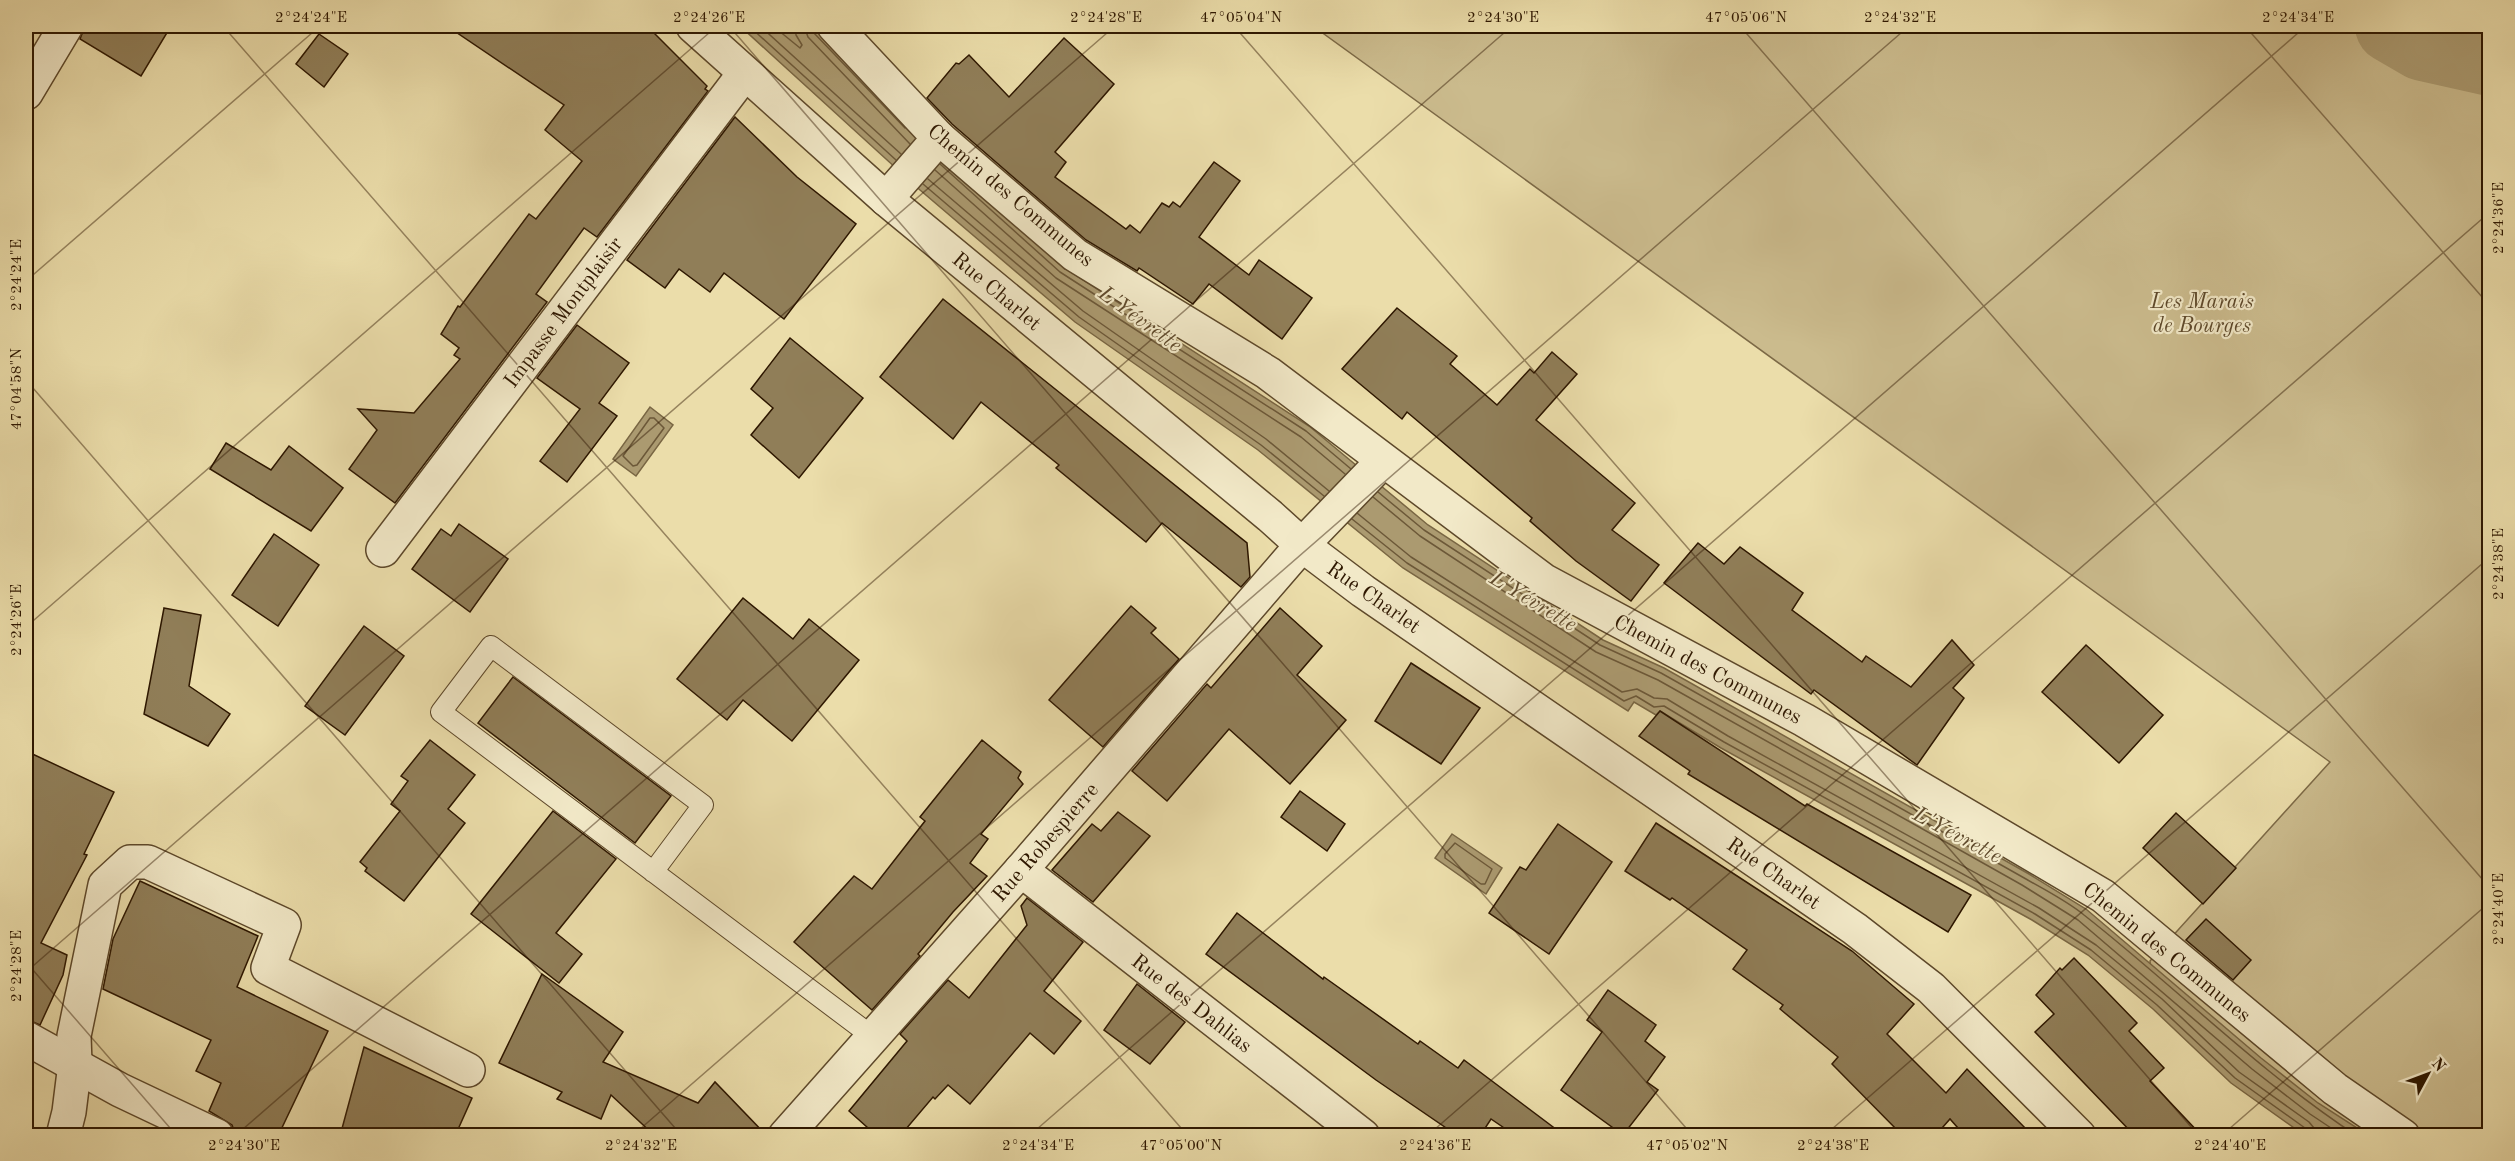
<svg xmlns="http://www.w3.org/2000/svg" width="2515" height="1161" viewBox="0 0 2515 1161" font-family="'Old Standard TT',serif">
<rect width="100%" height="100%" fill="#ebddaa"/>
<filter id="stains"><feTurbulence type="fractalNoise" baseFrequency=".00333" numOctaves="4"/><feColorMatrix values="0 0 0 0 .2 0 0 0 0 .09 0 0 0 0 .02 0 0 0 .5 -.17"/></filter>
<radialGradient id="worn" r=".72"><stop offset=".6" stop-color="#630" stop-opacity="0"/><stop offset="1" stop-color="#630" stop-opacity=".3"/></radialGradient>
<path fill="#cbbb8d" stroke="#7c6946" stroke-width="1.5" d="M1313 26H2489V1135H2322L2153 992 2150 961 2330 762Z"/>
<g fill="#ab9a70" stroke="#796643" stroke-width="1.5">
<path d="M740 26H815L945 161 1063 267 1309 426 1428 525 1603 640 1664 668 2029 874 2086 909 2261 1058 2318 1103 2368 1135H2304L2231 1083 2153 1009 2088 955 2032 920 1721 748 1660 711 1656 715 1634 702 1628 711 1403 568 1258 450 1075 322 920 190Z"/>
<path d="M2356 26H2392L2409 40 2489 60V84L2427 77 2394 59Z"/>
<path d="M650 407 673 425 636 476 613 459Z"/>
<path d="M1452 834 1502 868 1486 894 1435 858Z"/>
</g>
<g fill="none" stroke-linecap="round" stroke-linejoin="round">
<g stroke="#6c5838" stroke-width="1.5">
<path d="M749 26 896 160"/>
<path d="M760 26 901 154"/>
<path d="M773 26 800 48 802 45 796 35 795 26"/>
<path d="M804 26 808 37 910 144"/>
<path d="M811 26 813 32 905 128"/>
<path d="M2365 26 2398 54 2429 71 2490 78"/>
<path d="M2388 26 2390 32 2407 46 2490 66"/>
<path d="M940 164 1060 272 1306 431 1351 469"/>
<path d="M935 170 1056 278 1301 437 1345 474"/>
<path d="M928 179 1083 311 1266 439 1329 491"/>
<path d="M923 184 1079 317 1261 445 1324 496"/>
<path d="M650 418H654L664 428 637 465 633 466 623 456Z"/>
<path d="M1378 492 1424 530 1600 645 1661 673 2026 879C2045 890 2067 901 2084 915 2176 987 2258 1071 2357 1136"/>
<path d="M1373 497 1420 536 1596 652 1658 680 2022 885 2078 920 2252 1069 2310 1114 2343 1136"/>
<path d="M1357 513 1411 557 1622 692 1637 689 1654 698 1667 699 1728 736 2039 908 2096 945 2162 999 2239 1072 2309 1122 2314 1128 2315 1136"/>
<path d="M1352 519 1407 563 1624 701 1636 696 1654 707 1664 706 1724 742 2035 914 2091 950 2157 1005 2235 1078 2305 1128 2307 1136"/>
<path d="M1455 843 1492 869 1485 884H1481L1445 858V854Z"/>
</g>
<path stroke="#ab9a70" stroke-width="74" d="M2392 26 2423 44 2490 59"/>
</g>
<g fill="#907e58" stroke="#2e1700" stroke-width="1.5">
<path d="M85 26H171L141 76 80 39Z"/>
<path d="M447 26H647L707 86 705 89 708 91 597 237 584 228 536 294 547 302 395 503 349 469 377 430 358 409 414 413 460 359 454 355 459 348 441 334 458 306 460 307 529 214 536 219 582 161 545 130 564 105Z"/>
<path d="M319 34 348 54 324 87 296 64Z"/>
<path d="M1064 38 1114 84 1055 152 1066 162 1055 177 1126 229 1130 225 1140 233 1162 203 1169 207 1173 202 1180 207 1214 162 1240 181 1199 237 1249 275 1259 260 1312 298 1282 339 1209 284 1193 304 1139 268 1137 271 1086 240 952 124 927 98 956 63 959 64 969 55 1009 97Z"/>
<path d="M735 117 797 177 856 224 784 319 724 273 710 292 679 269 665 288 627 260Z"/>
<path d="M943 299 1247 543 1250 577 1241 587 1162 523 1146 542 1056 468 1059 465 981 402 953 439 880 377Z"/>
<path d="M1397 308 1457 356 1450 364 1497 405 1530 369 1534 373 1552 352 1577 374 1536 420 1635 503 1612 530 1659 565 1631 601 1576 561 1530 521 1532 518 1407 412 1402 419 1342 369Z"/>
<path d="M577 325 629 363 599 403 617 416 567 482 540 461 580 409 537 378Z"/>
<path d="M790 338 863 398 799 478 751 435 773 408 751 389Z"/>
<path d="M226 443 271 470 289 446 343 488 311 531 210 469Z"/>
<path d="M459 524 508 559 470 612 412 569 441 529 451 536Z"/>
<path d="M274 534 319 565 278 626 232 595Z"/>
<path d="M1698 543 1724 564 1740 547 1803 593 1792 610 1862 662 1866 656 1911 687 1952 640 1974 665 1953 688 1964 698 1917 765 1814 690 1811 694 1664 583Z"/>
<path d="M743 598 793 639 809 619 859 660 792 741 743 700 727 720 677 679Z"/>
<path d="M1131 606 1156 628 1151 633 1179 659 1103 747 1049 700Z"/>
<path d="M164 608 201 615 189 686 230 714 208 746 144 714Z"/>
<path d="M1280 608 1322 646 1297 675 1346 720 1290 784 1229 729 1167 801 1132 771 1207 684 1211 688Z"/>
<path d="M364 626 404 656 345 735 305 706Z"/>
<path d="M2086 645 2163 715 2119 763 2042 692Z"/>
<path d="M1411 663 1480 708 1441 764 1375 721Z"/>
<path d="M513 677 671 796 635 843 478 723Z"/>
<path d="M1660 711 1805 806 1807 804 1971 895 1948 932 1688 774 1690 771 1639 736Z"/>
<path d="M430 740 475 775 448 809 465 823 404 901 365 871 367 868 360 862 400 811 391 804 408 781 401 776Z"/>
<path d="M982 740 1021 772 1018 778 1023 784 981 834 988 839 970 863 987 876 953 912 918 954 920 956 872 1010 794 942 854 876 872 889 925 821 920 817Z"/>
<path d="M26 751 114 792 84 854 87 855 41 943 67 955 63 975 40 1025 26 1019Z"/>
<path d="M1300 791 1345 824 1327 851 1281 817Z"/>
<path d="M553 811 616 859 556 933 582 954 559 983 471 914Z"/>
<path d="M1118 812 1150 836 1093 902 1052 870 1092 824 1101 831Z"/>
<path d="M2176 813 2236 868 2203 904 2143 848Z"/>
<path d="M1656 823 1852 951 1914 1004 1887 1034 1946 1093 1967 1069 2033 1136H1965L1950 1119 1935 1136H1903L1832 1064 1838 1057 1780 1009 1783 1005 1733 969 1747 950 1672 898 1670 900 1625 871Z"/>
<path d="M1558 824 1612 862 1549 954 1489 913 1520 867 1526 870Z"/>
<path d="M140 881 258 936 237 987 328 1031 278 1136H236L232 1125 209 1111 221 1083 196 1071 211 1040 103 989 113 939Z"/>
<path d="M1027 898 1083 942 1044 991 1081 1021 1054 1054 1030 1033 970 1104 948 1085 935 1099 933 1097 900 1136H877L849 1111 907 1041 900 1034 948 980 969 998 1027 925 1021 906Z"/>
<path d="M1237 913 1323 979 1324 977 1418 1044 1420 1041 1458 1068 1464 1060 1565 1136H1516L1491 1119 1480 1136H1458L1376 1080 1206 954Z"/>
<path d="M2206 919 2251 960 2233 980 2186 940Z"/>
<path d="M2074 958 2137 1023 2129 1031 2164 1068 2150 1081 2202 1136H2135L2035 1032 2054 1014 2036 995 2060 968 2062 970Z"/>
<path d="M542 974 623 1032 603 1062 698 1103 715 1082 767 1136H655L611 1095 601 1119 557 1099 562 1092 499 1063Z"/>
<path d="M1137 984 1185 1022 1150 1064 1104 1030Z"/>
<path d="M1608 990 1656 1025 1645 1041 1665 1057 1647 1082 1658 1090 1623 1135 1561 1090 1602 1032 1587 1020Z"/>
<path d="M364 1047 472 1098 455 1136H340Z"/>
</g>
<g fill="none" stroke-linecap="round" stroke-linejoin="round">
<defs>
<path id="lane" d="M653 872 703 805 491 646 441 712 873 1037"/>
<g id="street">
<path d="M693 26 886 199 1270 516 1302 545 1363 591 1855 929 1931 988 2079 1136"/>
<path d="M834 26 939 138 1075 255 1268 373 1543 580 1804 720 2103 896 2335 1089 2403 1136"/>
<path d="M26 93 66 26"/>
<path d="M886 199 939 138"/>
<path d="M383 550 744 74"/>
<path d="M1021 870 1363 1136"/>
<path d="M26 1038 120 1090 217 1136"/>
<path d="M63 1136 69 1112 75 1064 74 1036 105 885 130 862H148L284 925 268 968 468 1070"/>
<path d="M785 1136 1021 870 1302 545 1383 461"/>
</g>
</defs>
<use href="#lane" stroke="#5d482a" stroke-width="22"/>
<use href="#street" stroke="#5d482a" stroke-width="36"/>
<use href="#lane" stroke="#f2e9c8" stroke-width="20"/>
<use href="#street" stroke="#f2e9c8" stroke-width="33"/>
</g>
<path fill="none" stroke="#2e1700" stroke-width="1.5" stroke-opacity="0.45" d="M223 26 1188 1136M729 26 1693 1136M1234 26 2199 1136M1740 26 2490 888M2245 26 2490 306M26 281 320 26M26 380 682 1136M26 627 717 26M26 962 177 1136M26 972 1115 26M235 1136 1512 26M632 1136 1909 26M1029 1136 2306 26M1427 1136 2490 212M1824 1136 2490 557M2221 1136 2490 902"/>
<g text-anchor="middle" stroke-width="4.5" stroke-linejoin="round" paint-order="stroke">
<g font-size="21" fill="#2e1700" stroke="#f2e9c8">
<text transform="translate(1011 195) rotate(40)" y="7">Chemin des Communes</text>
<text transform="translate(997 291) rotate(40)" y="7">Rue Charlet</text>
<text transform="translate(563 312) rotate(-53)" y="7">Impasse Montplaisir</text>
<text transform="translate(1374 597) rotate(35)" y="7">Rue Charlet</text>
<text transform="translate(1708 669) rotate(28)" y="7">Chemin des Communes</text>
<text transform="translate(1045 842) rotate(-49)" y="7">Rue Robespierre</text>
<text transform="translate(1774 873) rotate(35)" y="7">Rue Charlet</text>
<text transform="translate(2167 952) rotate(39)" y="7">Chemin des Communes</text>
<text transform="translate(1192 1003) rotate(38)" y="7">Rue des Dahlias</text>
</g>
<g font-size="21" font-style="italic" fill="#5d482a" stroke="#f2e9c8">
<text x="2202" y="308">Les Marais<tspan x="2202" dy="24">de Bourges</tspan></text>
</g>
<g font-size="22" font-style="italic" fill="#604b2d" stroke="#f2e9c8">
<text transform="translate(1141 318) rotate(36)" y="8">L'Yévrette</text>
<text transform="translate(1534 600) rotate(31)" y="8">L'Yévrette</text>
<text transform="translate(1958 834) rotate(28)" y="8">L'Yévrette</text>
</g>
</g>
<rect width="2515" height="1161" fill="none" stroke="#ebddaa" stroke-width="66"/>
<g transform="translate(2428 1074) rotate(49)" stroke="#f2e9c8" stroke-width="4.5" paint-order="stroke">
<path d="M0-4.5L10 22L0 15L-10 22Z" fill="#2e1700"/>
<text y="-9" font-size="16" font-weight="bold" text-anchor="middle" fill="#2e1700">N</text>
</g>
<rect x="33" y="33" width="2449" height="1095" fill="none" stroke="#2e1700" stroke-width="2"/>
<g font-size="15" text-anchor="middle" fill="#2e1700">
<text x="311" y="22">2°24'24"E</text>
<text x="709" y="22">2°24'26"E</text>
<text x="1106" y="22">2°24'28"E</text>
<text x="1241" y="22">47°05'04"N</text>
<text x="1503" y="22">2°24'30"E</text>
<text x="1746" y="22">47°05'06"N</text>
<text x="1900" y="22">2°24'32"E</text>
<text x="2298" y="22">2°24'34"E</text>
<text transform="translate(2498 218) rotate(-90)" y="5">2°24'36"E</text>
<text transform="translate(16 275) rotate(-90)" y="5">2°24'24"E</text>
<text transform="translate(16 389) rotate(-90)" y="5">47°04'58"N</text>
<text transform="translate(2498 564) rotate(-90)" y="5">2°24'38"E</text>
<text transform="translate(16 620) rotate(-90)" y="5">2°24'26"E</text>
<text transform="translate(2498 909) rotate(-90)" y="5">2°24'40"E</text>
<text transform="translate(16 966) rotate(-90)" y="5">2°24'28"E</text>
<text x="244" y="1150">2°24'30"E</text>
<text x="641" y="1150">2°24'32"E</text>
<text x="1038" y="1150">2°24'34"E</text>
<text x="1181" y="1150">47°05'00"N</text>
<text x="1435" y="1150">2°24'36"E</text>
<text x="1687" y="1150">47°05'02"N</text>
<text x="1833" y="1150">2°24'38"E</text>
<text x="2230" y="1150">2°24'40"E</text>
</g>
<rect width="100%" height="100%" filter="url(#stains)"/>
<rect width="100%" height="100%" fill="url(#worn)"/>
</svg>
